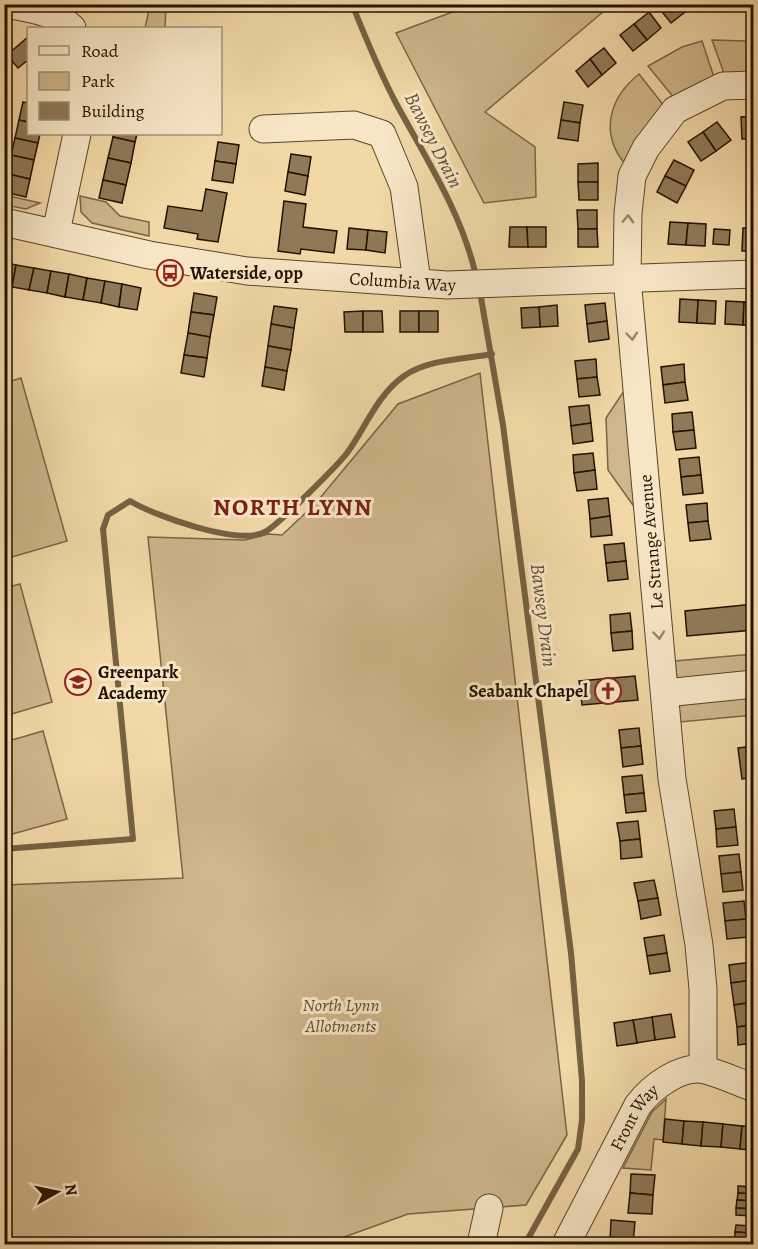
<svg xmlns="http://www.w3.org/2000/svg" width="758" height="1249" viewBox="0 0 758 1249" font-family="Alegreya,serif">
<rect width="100%" height="100%" fill="#f2d8a7"/>
<filter id="stains"><feTurbulence type="fractalNoise" baseFrequency=".00333" numOctaves="4"/><feColorMatrix values="0 0 0 0 .2 0 0 0 0 .09 0 0 0 0 .02 0 0 0 .5 -.17"/></filter>
<radialGradient id="worn" r=".72"><stop offset=".6" stop-color="#630" stop-opacity="0"/><stop offset="1" stop-color="#630" stop-opacity=".3"/></radialGradient>
<g fill="#cfb68b" stroke="#7a6446" stroke-width="1.5">
<path d="M150 5H166L165 28H145Z"/>
<path d="M471 5H611L485 112 535 147 536 197 484 203 396 33Z"/>
<path d="M712 40 746 41 753 47V76L726 79Z"/>
<path d="M702 41 715 80 675 99 648 66 682 47Z"/>
<path d="M639 74 665 107 626 165C599 134 609 98 639 74Z"/>
<path d="M5 195 40 203 26 209 5 205Z"/>
<path d="M80 196 106 202 120 216 149 222V236L92 223 81 212Z"/>
<path d="M480 373 567 1135 526 1205 408 1214 325 1244H5L4 885 183 878 148 537 245 540 268 534 282 535 315 504 398 404Z"/>
<path d="M21 378 67 541 5 559V383Z"/>
<path d="M626 388 635 508 608 470 606 418Z"/>
<path d="M20 584 52 702 5 716V588Z"/>
<path d="M753 654V676L677 679 675 661Z"/>
<path d="M753 692V715L680 722 679 705Z"/>
<path d="M43 731 67 819 5 836V742Z"/>
<path d="M666 1099 663 1140 654 1139 651 1170 623 1168 652 1112Z"/>
</g>
<g fill="none" stroke-linecap="round" stroke-linejoin="round">
<g stroke="#766143" stroke-width="6">
<path d="M352 4C366 39 380 73 397 105 427 160 462 214 476 276"/>
<path d="M480 292 503 425 571 953 582 1081V1120L578 1149 525 1244"/>
<path d="M4 849 133 839 103 529 108 515 130 501C155 516 239 546 265 532 278 525 337 466 347 453 366 427 377 395 404 376 428 359 465 359 492 354"/>
</g>
</g>
<g fill="#8f7957" stroke="#241201" stroke-width="1.5">
<path d="M663 4H679L685 12 671 23 659 8Z"/>
<path d="M649 12 661 28 647 40 634 24Z"/>
<path d="M634 24 647 40 633 51 620 35Z"/>
<path d="M28 37V60L18 68 7 55Z"/>
<path d="M604 48 616 63 602 75 590 59Z"/>
<path d="M590 59 602 75 588 87 576 71Z"/>
<path d="M23 102 28 103V122L19 120Z"/>
<path d="M564 102 583 105 580 123 561 120Z"/>
<path d="M754 116V139H742L741 117Z"/>
<path d="M19 120 28 122V134H40L38 143 15 138Z"/>
<path d="M561 120 580 123 578 141 558 138Z"/>
<path d="M717 122 731 140 716 151 703 132Z"/>
<path d="M703 132 716 151 701 161 688 142Z"/>
<path d="M114 134H137L135 142 113 137Z"/>
<path d="M113 137 135 142 131 163 108 158Z"/>
<path d="M15 138 38 143 34 160 11 155Z"/>
<path d="M218 142 239 145 236 164 215 161Z"/>
<path d="M291 154 311 157 308 176 288 172Z"/>
<path d="M11 155 34 160 30 179 8 174Z"/>
<path d="M108 158 131 163 126 185 103 180Z"/>
<path d="M674 160 694 170 686 186 665 176Z"/>
<path d="M215 161 236 164 233 183 212 180Z"/>
<path d="M598 163V182H578V164Z"/>
<path d="M288 172 308 176 305 195 285 191Z"/>
<path d="M8 174 30 179 26 197 4 192Z"/>
<path d="M665 176 686 186 677 203 657 192Z"/>
<path d="M103 180 126 185 122 203 99 198Z"/>
<path d="M578 182H598V200H579Z"/>
<path d="M206 189 227 193 218 242 197 239 198 234 164 228 168 206 202 211Z"/>
<path d="M284 201 306 204 303 227 337 231 334 253 301 249 300 254 278 251Z"/>
<path d="M577 210H597V229H578Z"/>
<path d="M670 222 688 223 686 245 668 244Z"/>
<path d="M688 223 706 224 705 246 686 245Z"/>
<path d="M510 227H527L528 247H509Z"/>
<path d="M527 227H546V247H528Z"/>
<path d="M349 228 368 230 366 250 347 249Z"/>
<path d="M743 228 754 229V251H742Z"/>
<path d="M578 229H597L598 247H578Z"/>
<path d="M714 229 730 230 729 245 713 244Z"/>
<path d="M368 230 387 232 385 253 366 250Z"/>
<path d="M4 262 16 265 12 287 4 285Z"/>
<path d="M16 265 34 268 29 290 12 287Z"/>
<path d="M34 268 51 271 47 293 29 290Z"/>
<path d="M51 271 69 274 65 297 47 293Z"/>
<path d="M69 274 87 278 83 300 65 297Z"/>
<path d="M87 278 105 281 101 303 83 300Z"/>
<path d="M105 281 122 284 119 307 101 303Z"/>
<path d="M122 284 141 288 137 310 119 307Z"/>
<path d="M194 293 217 297 214 315 191 312Z"/>
<path d="M680 299 698 300 697 323 679 322Z"/>
<path d="M698 300 716 301 715 324 697 323Z"/>
<path d="M726 301 744 302 743 325 725 324Z"/>
<path d="M744 302 754 303V325H743Z"/>
<path d="M605 303 607 321 587 324 585 305Z"/>
<path d="M557 305 558 326 540 327 539 307Z"/>
<path d="M274 306 297 309 294 328 271 324Z"/>
<path d="M539 307 540 327 522 328 521 308Z"/>
<path d="M363 311V332H345L344 312Z"/>
<path d="M363 311H382L383 332H363Z"/>
<rect x="400" y="311" width="19" height="21"/>
<rect x="419" y="311" width="19" height="21"/>
<path d="M191 312 214 315 210 337 188 333Z"/>
<path d="M607 321 609 339 589 342 587 324Z"/>
<path d="M271 324 294 328 291 350 268 346Z"/>
<path d="M188 333 210 337 207 358 184 355Z"/>
<path d="M268 346 291 350 287 371 265 367Z"/>
<path d="M184 355 207 358 204 377 181 373Z"/>
<path d="M596 359 597 377 577 379 575 361Z"/>
<path d="M684 364 685 382 663 385 661 367Z"/>
<path d="M265 367 287 371 284 390 262 386Z"/>
<path d="M597 377 600 395 579 397 577 379Z"/>
<path d="M685 382 688 400 665 403 663 385Z"/>
<path d="M589 405 591 423 571 426 569 407Z"/>
<path d="M692 412 694 430 673 432 672 414Z"/>
<path d="M591 423 593 441 573 444 571 426Z"/>
<path d="M694 430 696 448 676 450 673 432Z"/>
<path d="M593 453 595 470 574 473 573 455Z"/>
<path d="M699 457 701 475 681 477 679 459Z"/>
<path d="M595 470 597 489 577 491 574 473Z"/>
<path d="M701 475 703 493 683 495 681 477Z"/>
<path d="M608 498 610 516 590 519 588 500Z"/>
<path d="M707 503 708 521 688 523 686 505Z"/>
<path d="M610 516 612 535 591 537 590 519Z"/>
<path d="M708 521 711 539 690 541 688 523Z"/>
<path d="M624 543 626 561 606 563 604 545Z"/>
<path d="M626 561 628 579 608 581 606 563Z"/>
<path d="M754 604V630L687 636 685 611Z"/>
<path d="M630 613 632 631 611 633 610 615Z"/>
<path d="M632 631 633 649 613 651 611 633Z"/>
<path d="M635 676 638 700 582 705 579 681Z"/>
<path d="M639 728 641 746 621 748 619 730Z"/>
<path d="M641 746 643 764 623 767 621 748Z"/>
<path d="M754 746V777L742 779 738 748Z"/>
<path d="M642 775 644 793 624 795 622 777Z"/>
<path d="M644 793 646 811 626 813 624 795Z"/>
<path d="M734 809 736 827 716 829 714 811Z"/>
<path d="M638 821 640 839 620 841 617 823Z"/>
<path d="M736 827 738 845 717 847 716 829Z"/>
<path d="M640 839 642 857 621 859 620 841Z"/>
<path d="M739 854 741 872 721 874 719 856Z"/>
<path d="M741 872 743 890 723 892 721 874Z"/>
<path d="M654 880 658 898 638 901 634 883Z"/>
<path d="M658 898 661 915 641 919 638 901Z"/>
<path d="M744 901 746 919 725 921 723 903Z"/>
<path d="M746 919 748 937 727 939 725 921Z"/>
<path d="M664 935 667 953 647 956 644 938Z"/>
<path d="M667 953 670 971 650 974 647 956Z"/>
<path d="M752 962 753 980 731 983 729 965Z"/>
<path d="M753 980 754 1002 734 1005 731 983Z"/>
<path d="M754 1002V1025L737 1027 734 1005Z"/>
<path d="M671 1014 675 1037 655 1040 652 1017Z"/>
<path d="M652 1017 655 1040 637 1043 633 1020Z"/>
<path d="M633 1020 637 1043 617 1046 614 1023Z"/>
<path d="M754 1025V1043L738 1045 737 1027Z"/>
<path d="M665 1119 684 1121 682 1144 663 1142Z"/>
<path d="M684 1121 703 1122 701 1146 682 1144Z"/>
<path d="M703 1122 723 1124 721 1147 701 1146Z"/>
<path d="M723 1124 742 1126 740 1149 721 1147Z"/>
<path d="M742 1126 754 1127V1150L740 1149Z"/>
<path d="M631 1174 655 1175 653 1195 630 1193Z"/>
<path d="M738 1186 753 1187V1194L738 1193Z"/>
<path d="M630 1193 653 1195 652 1214 628 1213Z"/>
<path d="M738 1193 753 1194 752 1201 737 1200Z"/>
<path d="M737 1200 752 1201V1209L736 1208Z"/>
<path d="M736 1208 752 1209 751 1216 736 1215Z"/>
<path d="M611 1220 635 1222 633 1243 610 1241Z"/>
<path d="M736 1225 751 1226V1233L735 1232Z"/>
<path d="M735 1232 751 1233 750 1240 735 1239Z"/>
<path d="M735 1239 750 1240V1244H734Z"/>
<path d="M610 1241 633 1243V1244H609Z"/>
</g>
<g fill="none" stroke-linecap="round" stroke-linejoin="round">
<defs>
<g id="minor">
<path d="M6 4C31 9 54 11 72 28"/>
<path d="M263 129 354 125 382 134 404 187 417 282"/>
<path id="s1" d="M4 222 149 255 247 271 447 285 754 274"/>
<path d="M56 232 77 134"/>
<path d="M665 693 754 684"/>
<path d="M703 1069V989L699 945 672 779 627 278 628 213 632 176 646 148 675 110 723 86 754 85"/>
<path d="M481 1244 489 1208"/>
<path id="s2" d="M566 1244 638 1105C651 1088 681 1064 705 1070 721 1074 738 1082 754 1088"/>
</g>
</defs>
<use href="#minor" stroke="#58442a" stroke-width="29"/>
<use href="#minor" stroke="#f7e6c6" stroke-width="27"/>
</g>
<defs><path id="oneway-chevron" d="M-2-3.5L2.5 0L-2 3.5" fill="none" stroke-width="1.6" stroke-linecap="round" stroke-linejoin="round" transform="scale(1.5)"/></defs>
<g stroke="#98876d">
<use href="#oneway-chevron" transform="translate(628 219) rotate(-88)"/>
<use href="#oneway-chevron" transform="translate(632 336) rotate(85)"/>
<use href="#oneway-chevron" transform="translate(659 635) rotate(85)"/>
</g>
<defs>
<symbol id="bus-ring" viewBox="-11 -11 22 22"><circle r="9.5" fill="#f7e6c6" stroke="#8f2418" stroke-width="1.5"/><path d="M-5-6H5V4H4V6H2V4H-2V6H-4V4H-5ZM-3.5-4V0h7V-4ZM-3.5 1.2v1.5H-2V1.2ZM2 1.2v1.5H3.5V1.2Z" fill="#8f2418"/></symbol>
<symbol id="school-ring" viewBox="-11 -11 22 22"><circle r="9.5" fill="#f7e6c6" stroke="#8f2418" stroke-width="1.5"/><path d="M0-5L7-2L0 1L-7-2ZM-4 1L0 2.5L4 1V4Q0 6-4 4Z" fill="#8f2418"/></symbol>
<symbol id="church-ring" viewBox="-11 -11 22 22"><circle r="9.5" fill="#f7e6c6" stroke="#8f2418" stroke-width="1.5"/><path d="M-1.2-6h2.4v3.5h3.3v2.4h-3.3V6h-2.4V-.1h-3.3v-2.4h3.3Z" fill="#8f2418"/></symbol>
</defs>
<g fill-rule="evenodd">
<use href="#bus-ring" x="155" y="258" width="30" height="30"/>
<use href="#school-ring" x="63" y="667" width="30" height="30"/>
<use href="#church-ring" x="593" y="676" width="30" height="30"/>
</g>
<g text-anchor="middle" stroke-width="6" stroke-linejoin="round" paint-order="stroke">
<g font-size="18" font-weight="bold" fill="#241201" stroke="#f7e6c6" text-anchor="start">
<text x="190" y="279">Waterside, opp</text>
<text x="98" y="678">Greenpark<tspan x="98" dy="21">Academy</tspan></text>
<text x="588" y="697" text-anchor="end">Seabank Chapel</text>
</g>
<g font-size="18" fill="#241201" stroke="#f7e6c6">
<text dy="6" stroke="none"><textPath href="#s1" startOffset="404">Columbia Way</textPath></text>
<text transform="translate(651 542) rotate(-95)" y="6">Le Strange Avenue</text>
<text dy="6" stroke="none"><textPath href="#s2" startOffset="144">Front Way</textPath></text>
</g>
<g font-size="18" font-style="italic" fill="#604b31" stroke="#f7e6c6">
<text x="341" y="1011">North Lynn<tspan x="341" dy="21">Allotments</tspan></text>
</g>
<g font-size="20" font-style="italic" fill="#614d32" stroke="#f7e6c6">
<text transform="translate(434 140) rotate(63)" y="7">Bawsey Drain</text>
<text transform="translate(544 615) rotate(83)" y="7">Bawsey Drain</text>
</g>
<g font-size="24" font-weight="bold" letter-spacing="1.5" fill="#7a1f14" stroke="#f7e6c6">
<text x="293" y="515">NORTH LYNN</text>
</g>
</g>
<rect width="758" height="1249" fill="none" stroke="#f2d8a7" stroke-width="24"/>
<rect x="6" y="6" width="746" height="1237" fill="none" stroke="#241201" stroke-width="3"/>
<rect x="12" y="12" width="734" height="1225" fill="none" stroke="#241201" stroke-width="1.5"/>
<rect x="27" y="27" width="195" height="108" fill="#f7e6c6" stroke="#a39177" stroke-width="1.5"/>
<rect x="39" y="46" width="30" height="9" fill="#f7e6c6" stroke="#a39177" stroke-width="1.5"/>
<text x="81" y="57" font-size="18" fill="#241201">Road</text>
<rect x="39" y="72" width="30" height="18" fill="#cfb68b" stroke="#a39177" stroke-width="1.5"/>
<text x="81" y="87" font-size="18" fill="#241201">Park</text>
<rect x="39" y="102" width="30" height="18" fill="#8f7957" stroke="#a39177" stroke-width="1.5"/>
<text x="81" y="117" font-size="18" fill="#241201">Building</text>
<g transform="translate(57 1192) rotate(81)" stroke="#f7e6c6" stroke-width="4.5" paint-order="stroke">
<path d="M0-4.5L10 22L0 15L-10 22Z" fill="#241201"/>
<text y="-9" font-size="16" font-weight="bold" text-anchor="middle" fill="#241201">N</text>
</g>
<rect width="100%" height="100%" filter="url(#stains)"/>
<rect width="100%" height="100%" fill="url(#worn)"/>
</svg>
